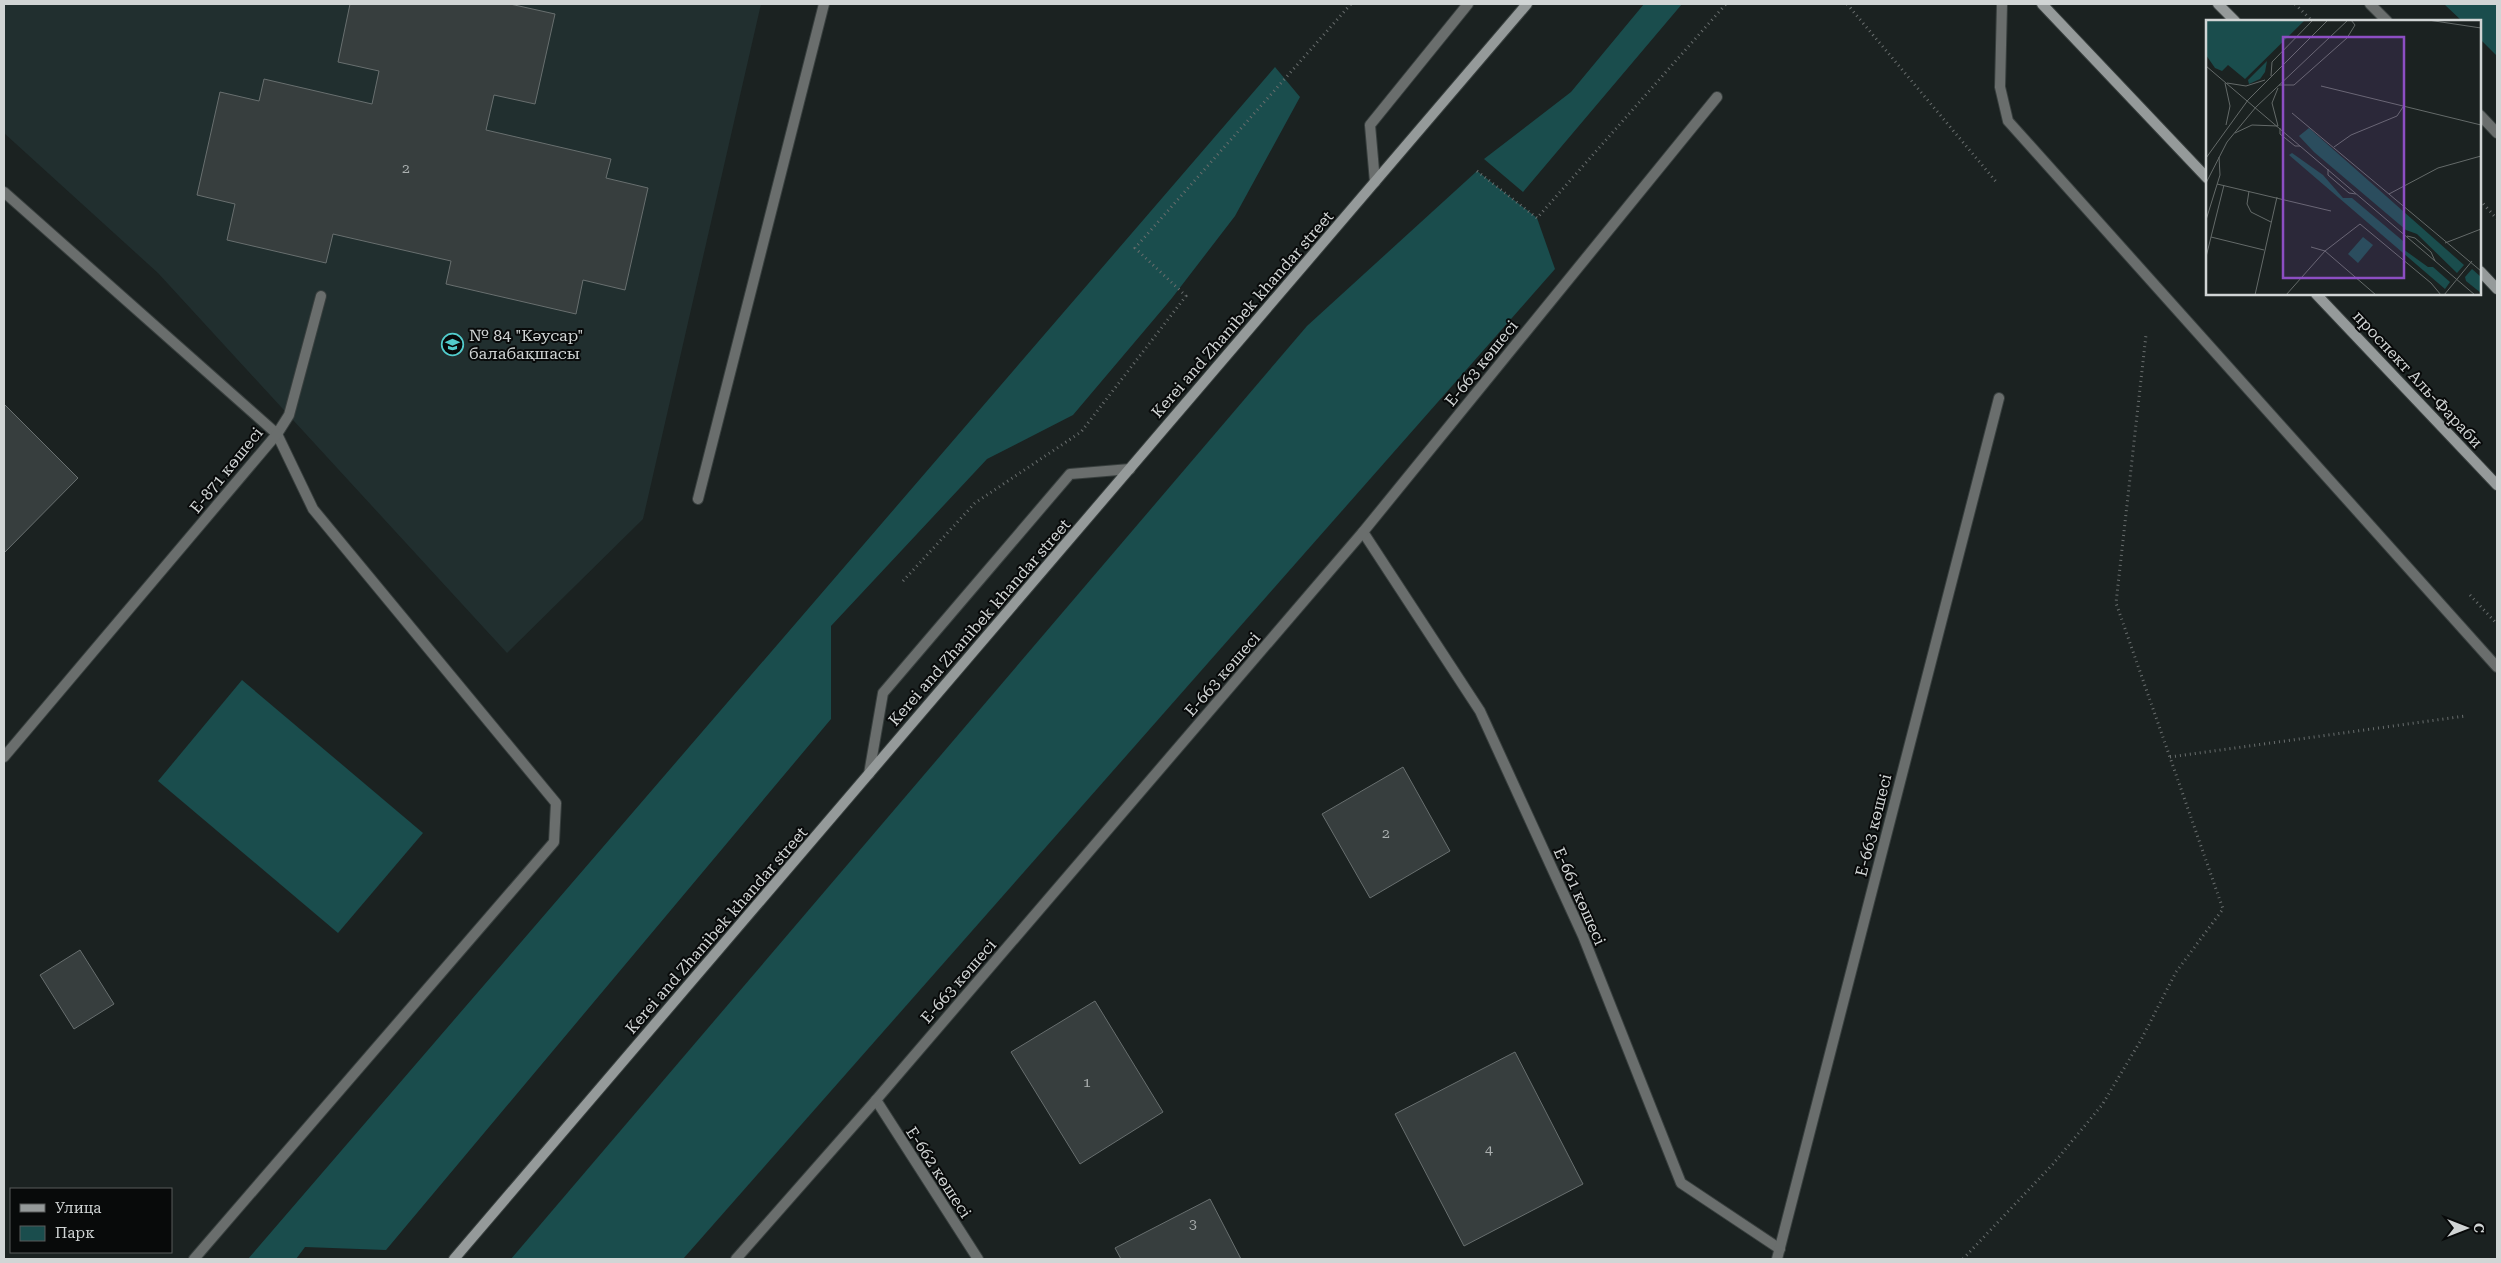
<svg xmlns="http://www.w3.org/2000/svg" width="2501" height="1263" viewBox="0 0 2501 1263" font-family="'Roboto Serif',serif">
<rect width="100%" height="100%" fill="#1b2221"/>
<path fill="#212f2f" d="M4 4H761L643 519 507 653 158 273 4 133Z"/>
<g fill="#1a4d4d">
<path d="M1644 4H1682L1523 192 1484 159 1571 92Z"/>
<path d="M2444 4H2497V56L2480 39V21H2462Z"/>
<path d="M1275 67 1300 97 1235 216 1172 298 1073 415 987 459 831 626V719L386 1250 305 1247 296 1259H248Z"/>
<path d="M1477 171 1537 218 1555 269 683 1259H511L1307 326Z"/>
<path d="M242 680 423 833 338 933 158 781Z"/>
</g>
<g fill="#373e3e" stroke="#686f6f">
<path d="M350 4H510L555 14 535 104 494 95 486 130 611 159 606 178 648 188 625 290 583 280 576 314 446 284 451 261 333 234 326 263 227 240 235 204 197 195 220 92 259 101 264 79 372 104 379 71 338 62Z"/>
<path d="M4 404 78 478 4 553Z"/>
<path d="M1403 767 1450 851 1370 898 1322 814Z"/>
<path d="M80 950 114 1004 74 1029 40 975Z"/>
<path d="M1095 1001 1163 1112 1080 1164 1011 1052Z"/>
<path d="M1515 1052 1583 1184 1464 1246 1395 1114Z"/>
<path d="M1210 1199 1241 1259H1121L1115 1248Z"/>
</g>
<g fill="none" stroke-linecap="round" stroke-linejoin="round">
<defs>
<g id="service">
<path d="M2002 4 2000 87 2008 121 2497 667"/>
<path d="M2370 4 2387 21"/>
<path d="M2480 115 2497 133"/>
<path d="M1375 182 1370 125 1468 4"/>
<path d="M277 434 289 415 321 296"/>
<path d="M698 499 824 4"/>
<path d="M869 774 883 693 1070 474 1130 469"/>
</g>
<g id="minor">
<path d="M4 192 277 434 313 509 556 803 554 842 194 1259"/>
<path d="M1363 532 1480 711 1583 936 1681 1183 1780 1249"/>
<path d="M4 757 277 434"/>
<path d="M876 1100 978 1259"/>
<path d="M736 1259 876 1100 1363 532 1717 97"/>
<path d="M1777 1259 1999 398"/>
</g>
<g id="secondary">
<path d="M2042 4 2207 178"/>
<path d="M2218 4 2235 21"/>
<path d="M2480 271 2497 289"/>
<path d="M2316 294 2497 485"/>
<path d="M454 1259 1527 4"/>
</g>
</defs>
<use href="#service" stroke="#383f3e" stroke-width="12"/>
<use href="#minor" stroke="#383f3e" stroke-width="12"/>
<use href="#secondary" stroke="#383f3e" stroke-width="12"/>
<g stroke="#696e6e" stroke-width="3" stroke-dasharray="1 4" stroke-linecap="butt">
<path d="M1847 4 1998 184"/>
<path d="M2295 4 2312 21"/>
<path d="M1477 171 1537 218 1726 4"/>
<path d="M2480 200 2497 219"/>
<path d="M903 581 975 503 1081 432 1186 296 1135 248 1351 4"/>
<path d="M2470 595 2497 624"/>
<path d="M2170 757 2465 716"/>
<path d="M1963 1259 2053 1164 2102 1105 2141 1040 2176 972 2223 909 2116 603 2146 335"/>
</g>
<use href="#service" stroke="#6a6e6d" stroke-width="10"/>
<use href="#minor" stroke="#6a6e6d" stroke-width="10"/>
<use href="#secondary" stroke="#959a9a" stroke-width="10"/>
</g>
<defs>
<symbol id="school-ring" viewBox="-11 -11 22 22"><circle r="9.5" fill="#080a0a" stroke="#52cdcd" stroke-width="1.5"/><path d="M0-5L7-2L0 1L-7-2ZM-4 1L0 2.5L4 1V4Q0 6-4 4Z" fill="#52cdcd"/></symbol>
</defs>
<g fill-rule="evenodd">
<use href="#school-ring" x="440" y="332" width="25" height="25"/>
</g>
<g text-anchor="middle" stroke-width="4" stroke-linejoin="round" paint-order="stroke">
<g font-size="14" fill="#aaafaf">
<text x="406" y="173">2</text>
<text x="1386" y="838">2</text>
<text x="1087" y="1087">1</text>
<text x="1489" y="1154">4</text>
<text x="1193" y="1229">3</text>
</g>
<g font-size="16" fill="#d1d5d5" stroke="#080a0a">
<text transform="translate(1242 314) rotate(-49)" y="6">Kerei and Zhanibek khandar street</text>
<text transform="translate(1481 363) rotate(-51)" y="6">Е-663 көшесі</text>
<text transform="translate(2418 379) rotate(47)" y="6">проспект Аль-Фараби</text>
<text transform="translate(226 470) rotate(-51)" y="6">Е-871 көшесі</text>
<text transform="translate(979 622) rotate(-49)" y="6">Kerei and Zhanibek khandar street</text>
<text transform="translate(1222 674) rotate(-49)" y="6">Е-663 көшесі</text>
<text transform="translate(1873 825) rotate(-76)" y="6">Е-663 көшесі</text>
<text transform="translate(1580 896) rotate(66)" y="6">Е-661 көшесі</text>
<text transform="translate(716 930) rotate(-49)" y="6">Kerei and Zhanibek khandar street</text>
<text transform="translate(958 981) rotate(-49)" y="6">Е-663 көшесі</text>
<text transform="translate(939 1172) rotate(57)" y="6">Е-662 көшесі</text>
</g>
<g font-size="16" fill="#d1d5d5" stroke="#080a0a" text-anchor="start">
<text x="469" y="341">№ 84 "Кәусар"<tspan x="469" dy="18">балабақшасы</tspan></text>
</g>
</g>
<g transform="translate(2206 20)">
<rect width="275" height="275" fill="#1b2221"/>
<path d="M0 0H99L39 59 22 45 16 51 9 48 0 35ZM61 41 59 52 54 59 43 64 42 60ZM103 108 258 245 251 253 211 214 200 210 108 132 93 116ZM86 133 117 155 137 178H146L197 221V229L222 247H227L244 262 239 269 83 135ZM157 217 167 225 152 243 142 234ZM266 249 275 257V273L260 261 259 257Z" fill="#1a4d4d"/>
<path fill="none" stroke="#646a69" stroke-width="1" d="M222 0 275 8M0 46 269 275M65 56 66 42 107 0M19 63 24 86 20 105M21 63 40 66 59 60M73 65H88L141 18 149 5 145 0M115 66 275 105M86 93 275 251M74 108V114L89 126H94M29 113 46 105 72 106 66 83 72 68M128 127 145 115 191 96 197 87M0 138 42 80 122 0M122 149V155L143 173 150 174M0 163 21 122 50 87 142 0M11 164 125 191M43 171 41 184 45 192 65 202M183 174 232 148 275 136M0 200 14 155 13 137M201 216 209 218 225 232 229 241M5 217 58 230M239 223 275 209M105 227 119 231 170 275M0 237 18 165M49 275 71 177M80 275 119 231 154 204 225 263 235 275M238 275 266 241"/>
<path fill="#8c4ec3" fill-opacity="0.15" stroke="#8c4ec3" stroke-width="2.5" d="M77 17H198V258H77Z"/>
<rect width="275" height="275" fill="none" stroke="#d1d5d5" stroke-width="2.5"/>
</g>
<rect width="2501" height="1263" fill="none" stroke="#d1d5d5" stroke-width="10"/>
<rect x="10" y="1188" width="162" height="65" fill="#080a0a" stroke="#585b5b"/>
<rect x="20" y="1204" width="25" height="8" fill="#959a9a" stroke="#585b5b"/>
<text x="55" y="1213" font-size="15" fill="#d1d5d5">Улица</text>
<rect x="20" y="1226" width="25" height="15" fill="#1a4d4d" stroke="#585b5b"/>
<text x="55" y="1238" font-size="15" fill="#d1d5d5">Парк</text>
<g transform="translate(2466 1228) rotate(90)" stroke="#080a0a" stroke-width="4" paint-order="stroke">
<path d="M0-4L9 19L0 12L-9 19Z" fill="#d1d5d5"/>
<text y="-8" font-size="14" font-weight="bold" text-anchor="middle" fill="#d1d5d5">С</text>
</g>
</svg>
